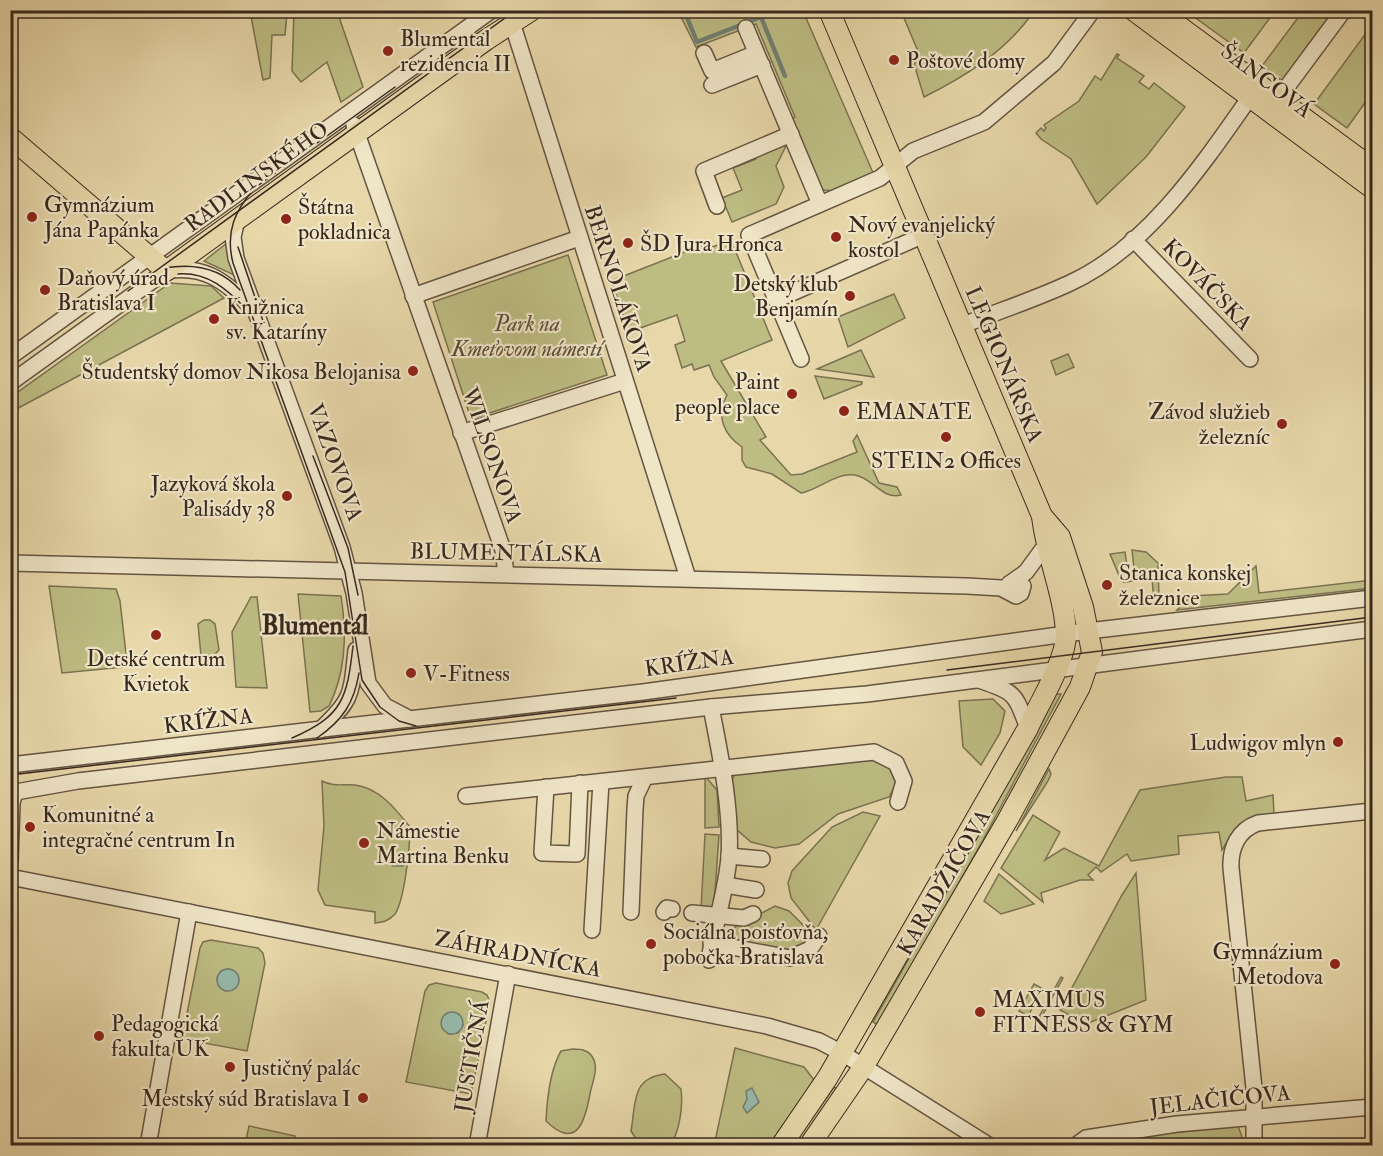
<svg xmlns="http://www.w3.org/2000/svg" width="1383" height="1156" viewBox="0 0 1383 1156" font-family="'IM FELL Double Pica',serif">
<rect width="100%" height="100%" fill="#e7d7a9"/>
<filter id="stains"><feTurbulence type="fractalNoise" baseFrequency=".00333" numOctaves="4"/><feColorMatrix values="0 0 0 0 .2 0 0 0 0 .09 0 0 0 0 .02 0 0 0 .5 -.17"/></filter>
<radialGradient id="worn" r=".72"><stop offset=".6" stop-color="#630" stop-opacity="0"/><stop offset="1" stop-color="#630" stop-opacity=".3"/></radialGradient>
<g fill="#bdbc83" stroke="#7b7251" stroke-width="1.5" fill-rule="evenodd">
<path d="M680 10 803 11 874 175 835 191 823 190 817 182 791 119 795 117 756 24 696 47 680 15Z"/>
<path d="M250 11H259L261 18 287 13 285 35H272L270 78 263 80Z"/>
<path d="M294 11H337L363 87 341 102 327 62 301 82 292 71Z"/>
<path d="M901 11H1039L1035 17 1031 15C1005 52 964 77 924 97L914 64 920 56Z"/>
<path d="M1186 11 1275 10V11L1244 53Z"/>
<path d="M1303 11H1333L1282 81 1262 66Z"/>
<path d="M1372 25V93L1347 128 1314 104Z"/>
<path d="M1117 54 1119 55 1117 58 1144 76 1139 82 1149 89 1154 83 1185 107 1146 157 1097 204 1071 159 1041 139 1036 133 1041 128 1044 131 1046 128 1044 125 1079 101 1095 76 1101 80Z"/>
<path d="M780 145 786 146 776 166 784 187 776 204 732 222 722 198 742 190 733 168 756 159 754 154Z"/>
<path d="M731 240 772 340 721 361 766 437 760 440 791 475 802 474 857 452 853 441 857 435 879 483 897 487 901 495C882 500 873 478 855 475 836 472 819 490 801 493L772 474 746 467 742 460V447C723 434 716 416 727 395L714 377 709 365 694 370 692 364 682 368 675 345 685 341 677 315 629 332 611 281 705 244 707 249Z"/>
<path d="M227 243 234 275 204 261Z"/>
<path d="M568 255 607 375 471 419 433 302Z"/>
<path d="M170 283 211 286 224 298 11 412V397Z"/>
<path d="M894 294 905 318 848 347 838 317Z"/>
<path d="M861 350 874 377 817 369Z"/>
<path d="M1068 354 1074 367 1056 375 1051 361Z"/>
<path d="M815 376 862 382V384L824 399Z"/>
<path d="M1132 550 1146 552 1158 563 1159 600H1154L1152 579 1124 582 1134 568Z"/>
<path d="M1125 552 1127 566 1121 580 1110 554Z"/>
<path d="M1256 566 1259 593 1372 580V588L1177 610 1191 596 1228 594Z"/>
<path d="M49 586 116 589 120 601 127 663 124 667 62 673Z"/>
<path d="M298 594 341 596C347 633 346 672 329 706L321 711 310 712Z"/>
<path d="M251 597H257L267 688 236 687 232 632Z"/>
<path d="M204 620H210L215 624 219 650 214 655 201 656 198 624Z"/>
<path d="M1053 694H1061L983 840 878 1025 873 1022 978 836Z"/>
<path d="M993 699 1005 711 1000 733 981 765 963 747 959 701Z"/>
<path d="M867 757 890 767 896 784 889 797 838 814 799 844 775 848 751 842 736 829 730 789 735 771Z"/>
<path d="M1049 769 1051 774 1048 781 1016 831Z"/>
<path d="M705 776 717 790 719 827 705 828Z"/>
<path d="M1226 777H1242L1246 801 1273 795 1274 814C1244 819 1238 823 1222 850L1219 832 1178 836 1179 854 1131 861 1127 854 1101 872 1096 867 1088 875 1093 880H1080L1041 893 1043 902 1001 868 1033 815 1060 832 1045 860 1064 848 1099 866 1140 790Z"/>
<path d="M322 781C334 787 342 784 355 785 379 788 395 808 410 827 410 845 405 899 395 914 389 921 383 922 375 923V912L325 905 318 890 324 826Z"/>
<path d="M863 812 880 816 816 930 791 898 788 883 792 871 832 827Z"/>
<path d="M705 834 719 835 714 906 710 910 701 909Z"/>
<path d="M1136 873 1146 1000 1086 1024 1060 1010 1122 895Z"/>
<path d="M999 874 1034 904 1001 914 984 901Z"/>
<path d="M775 906 789 911 814 936 794 952 732 944 728 937 731 929Z"/>
<path d="M211 940 258 948 263 953 265 963 247 1051 182 1039 200 948 203 942ZM229 969 237 974 236 987 225 991 219 986 217 978 221 971Z"/>
<path d="M1061 977 1063 978 1037 1025 1035 1024Z"/>
<path d="M436 983 482 992 487 995 490 1002 471 1094 406 1082 425 991 429 985ZM447 1013 459 1014 463 1025 458 1033 448 1034 442 1019Z"/>
<path d="M1034 984 1043 989 1028 1016 1019 1011Z"/>
<path d="M735 1048 804 1067 814 1080 769 1145 714 1146Z"/>
<path d="M573 1049C581 1049 589 1050 593 1058 599 1068 592 1083 590 1094 585 1121 577 1151 546 1121 547 1099 550 1070 561 1051Z"/>
<path d="M665 1074 681 1089C683 1104 680 1135 669 1145H640L631 1131C636 1103 631 1078 665 1074Z"/>
<path d="M834 1087 839 1090 799 1145 792 1146Z"/>
<path d="M249 1126 295 1136 293 1145H245Z"/>
<path d="M1238 1126 1245 1145 1126 1146 1131 1137Z"/>
</g>
<g fill="#97b9aa" stroke="#717f72" stroke-width="1.5">
<path d="M382 857 406 859 403 866H393Z"/>
<circle cx="228" cy="980" r="11"/>
<circle cx="452" cy="1023" r="11"/>
<path d="M752 1088 759 1102 747 1113 743 1107 747 1099 746 1091Z"/>
</g>
<g fill="none" stroke-linecap="round" stroke-linejoin="round">
<path stroke="#717f72" stroke-width="4.5" d="M684 10 697 42 761 17 785 76"/>
<defs>
<g id="minor">
<path d="M508 10 688 578"/>
<path d="M746 28 820 204"/>
<path d="M704 53 712 71 749 56 762 65"/>
<path d="M712 85 762 65"/>
<path d="M1278 99 1344 10"/>
<path d="M354 125 503 550 506 574"/>
<path d="M717 206 704 171 791 134"/>
<path d="M237 219 233 237 236 258 342 547 354 593 368 683 385 706 410 719"/>
<path d="M1133 239 1250 359"/>
<path d="M413 296 579 238"/>
<path d="M776 300 924 235"/>
<path d="M963 325C999 311 1036 299 1070 283 1147 248 1203 164 1250 97"/>
<path d="M10 357 492 10"/>
<path d="M801 359 749 235 880 178 913 151 984 122 1054 63 1093 10"/>
<path d="M10 383 166 271C203 264 225 281 250 306"/>
<path d="M461 433 625 381"/>
<path d="M10 563 967 586 1001 588 1016 596 1021 593 1023 586 1016 580"/>
<path d="M1009 584 1026 572 1045 546"/>
<path d="M979 680C1016 693 1014 692 1028 728"/>
<path d="M320 730C353 699 351 695 356 650"/>
<path d="M10 765 643 692 1088 631 1372 598"/>
<path d="M546 787 542 853 577 854 580 783"/>
<path d="M10 793 78 781 711 707 867 694 1372 629"/>
<path d="M466 796 874 752 896 763 904 781 898 802"/>
<path d="M729 856 762 859"/>
<path d="M10 861 12 803 15 792"/>
<path d="M10 877 767 1026 819 1041 842 1053 990 1146"/>
<path d="M725 885 756 890"/>
<path d="M631 912 635 809 636 796 645 777"/>
<path d="M664 912 667 908 672 909"/>
<path d="M692 913 744 918 753 914"/>
<path d="M592 930 601 782"/>
<path d="M711 943 790 958 810 949 819 936"/>
<path d="M709 960C714 926 726 893 729 857 732 810 720 753 711 707"/>
<path d="M148 1146 189 912"/>
<path d="M477 1146 508 974"/>
<path d="M1075 1146 1086 1138 1177 1124 1372 1107"/>
<path d="M1254 1146V1088L1231 868C1230 848 1238 830 1258 823L1372 811"/>
</g>
<g id="major">
<path d="M1133 10 1372 188"/>
<path d="M1157 10 1372 168"/>
<path d="M10 137 166 271 486 40 532 10"/>
<path d="M781 1146 828 1077 1028 728C1039 703 1066 661 1066 634 1065 597 1046 555 1042 516L829 10"/>
<path d="M809 1146 864 1066 1007 821 1080 687 1092 652 1083 607 1060 537 1042 516"/>
</g>
</defs>
<use href="#minor" stroke="#645442" stroke-width="18"/>
<use href="#major" stroke="#39281f" stroke-width="22"/>
<use href="#minor" stroke="#efe5c7" stroke-width="15"/>
<use href="#major" stroke="#e7d7a9" stroke-width="20"/>
<g stroke="#39281f" stroke-width="1.5">
<path d="M255 188C235 210 225 232 233 263L345 572 362 680 380 707 399 721 416 726"/>
<path d="M249 192 395 87"/>
<path d="M238 247 264 324"/>
<path d="M164 268C193 263 220 267 240 290"/>
<path d="M178 274C208 272 227 289 247 310"/>
<path d="M128 291 516 10"/>
<path d="M313 456 348 548 358 595"/>
<path d="M947 670 1372 617"/>
<path d="M292 738C343 716 347 698 353 646"/>
<path d="M317 738C343 720 354 703 359 673"/>
<path d="M10 775 676 698"/>
</g>
</g>
<g fill="#8f2418" stroke="#efe5c7" stroke-width="2">
<circle cx="388" cy="51" r="6"/>
<circle cx="894" cy="60" r="6"/>
<circle cx="32" cy="217" r="6"/>
<circle cx="286" cy="219" r="6"/>
<circle cx="836" cy="237" r="6"/>
<circle cx="628" cy="243" r="6"/>
<circle cx="45" cy="290" r="6"/>
<circle cx="850" cy="296" r="6"/>
<circle cx="214" cy="319" r="6"/>
<circle cx="413" cy="371" r="6"/>
<circle cx="792" cy="394" r="6"/>
<circle cx="844" cy="411" r="6"/>
<circle cx="1282" cy="424" r="6"/>
<circle cx="946" cy="437" r="6"/>
<circle cx="287" cy="496" r="6"/>
<circle cx="1107" cy="585" r="6"/>
<circle cx="156" cy="635" r="6"/>
<circle cx="411" cy="673" r="6"/>
<circle cx="1338" cy="742" r="6"/>
<circle cx="30" cy="827" r="6"/>
<circle cx="364" cy="843" r="6"/>
<circle cx="651" cy="944" r="6"/>
<circle cx="1335" cy="964" r="6"/>
<circle cx="980" cy="1012" r="6"/>
<circle cx="99" cy="1036" r="6"/>
<circle cx="230" cy="1067" r="6"/>
<circle cx="363" cy="1098" r="6"/>
</g>
<g text-anchor="middle" stroke-width="4.5" stroke-linejoin="round" paint-order="stroke">
<g font-size="22" fill="#39281f" stroke="#efe5c7" text-anchor="start">
<text x="400" y="46">Blumental<tspan x="400" dy="25">rezidencia II</tspan></text>
<text x="906" y="68">Poštové domy</text>
<text x="44" y="212">Gymnázium<tspan x="44" dy="25">Jána Papánka</tspan></text>
<text x="298" y="214">Štátna<tspan x="298" dy="25">pokladnica</tspan></text>
<text x="848" y="232">Nový evanjelický<tspan x="848" dy="25">kostol</tspan></text>
<text x="640" y="251">ŠD Jura Hronca</text>
<text x="57" y="285">Daňový úrad<tspan x="57" dy="25">Bratislava I</tspan></text>
<text x="838" y="291" text-anchor="end">Detský klub<tspan x="838" dy="25">Benjamín</tspan></text>
<text x="226" y="314">Knižnica<tspan x="226" dy="25">sv. Kataríny</tspan></text>
<text x="401" y="379" text-anchor="end">Študentský domov Nikosa Belojanisa</text>
<text x="780" y="389" text-anchor="end">Paint<tspan x="780" dy="25">people place</tspan></text>
<text x="856" y="419">EMANATE</text>
<text x="1270" y="419" text-anchor="end">Závod služieb<tspan x="1270" dy="25">železníc</tspan></text>
<text x="946" y="468" text-anchor="middle">STEIN2 Offices</text>
<text x="275" y="491" text-anchor="end">Jazyková škola<tspan x="275" dy="25">Palisády 38</tspan></text>
<text x="1119" y="580">Stanica konskej<tspan x="1119" dy="25">železnice</tspan></text>
<text x="156" y="666" text-anchor="middle">Detské centrum<tspan x="156" dy="25">Kvietok</tspan></text>
<text x="423" y="681">V-Fitness</text>
<text x="1326" y="750" text-anchor="end">Ludwigov mlyn</text>
<text x="42" y="822">Komunitné a<tspan x="42" dy="25">integračné centrum In</tspan></text>
<text x="376" y="838">Námestie<tspan x="376" dy="25">Martina Benku</tspan></text>
<text x="663" y="939">Sociálna poisťovňa,<tspan x="663" dy="25">pobočka Bratislava</tspan></text>
<text x="1323" y="959" text-anchor="end">Gymnázium<tspan x="1323" dy="25">Metodova</tspan></text>
<text x="992" y="1007">MAXIMUS<tspan x="992" dy="25">FITNESS &amp; GYM</tspan></text>
<text x="111" y="1031">Pedagogická<tspan x="111" dy="25">fakulta UK</tspan></text>
<text x="242" y="1075">Justičný palác</text>
<text x="351" y="1106" text-anchor="end">Mestský súd Bratislava I</text>
</g>
<g font-size="22" fill="#39281f" stroke="#efe5c7">
<text transform="translate(1267 80) rotate(37)" y="8">ŠANCOVÁ</text>
<text transform="translate(256 176) rotate(-36)" y="8">RADLINSKÉHO</text>
<text transform="translate(1208 284) rotate(46)" y="8">KOVÁČSKA</text>
<text transform="translate(619 288) rotate(72)" y="8">BERNOLÁKOVA</text>
<text transform="translate(1005 364) rotate(67)" y="8">LEGIONÁRSKA</text>
<text transform="translate(493 455) rotate(71)" y="8">WILSONOVA</text>
<text transform="translate(336 462) rotate(70)" y="8">VAZOVOVA</text>
<text transform="translate(506 552) rotate(1)" y="8">BLUMENTÁLSKA</text>
<text transform="translate(689 662) rotate(-8)" y="8">KRÍŽNA</text>
<text transform="translate(208 720) rotate(-7)" y="8">KRÍŽNA</text>
<text transform="translate(943 882) rotate(-60)" y="8">KARADŽIČOVA</text>
<text transform="translate(518 953) rotate(11)" y="8">ZÁHRADNÍCKA</text>
<text transform="translate(471 1056) rotate(-80)" y="8">JUSTIČNÁ</text>
<text transform="translate(1220 1099) rotate(-6)" y="8">JELAČIČOVA</text>
</g>
<g font-size="22" font-style="italic" fill="#5a4d38" stroke="#efe5c7">
<text x="527" y="331">Park na<tspan x="527" dy="25">Kmeťovom námestí</tspan></text>
</g>
<g font-size="26" font-weight="bold" fill="#39281f" stroke="#efe5c7">
<text x="315" y="634">Blumentál</text>
</g>
</g>
<rect width="1383" height="1156" fill="none" stroke="#e7d7a9" stroke-width="36"/>
<rect x="12" y="12" width="1359" height="1132" fill="none" stroke="#39281f" stroke-width="3"/>
<rect x="18" y="18" width="1347" height="1120" fill="none" stroke="#39281f" stroke-width="1.5"/>
<rect width="100%" height="100%" filter="url(#stains)"/>
<rect width="100%" height="100%" fill="url(#worn)"/>
</svg>
